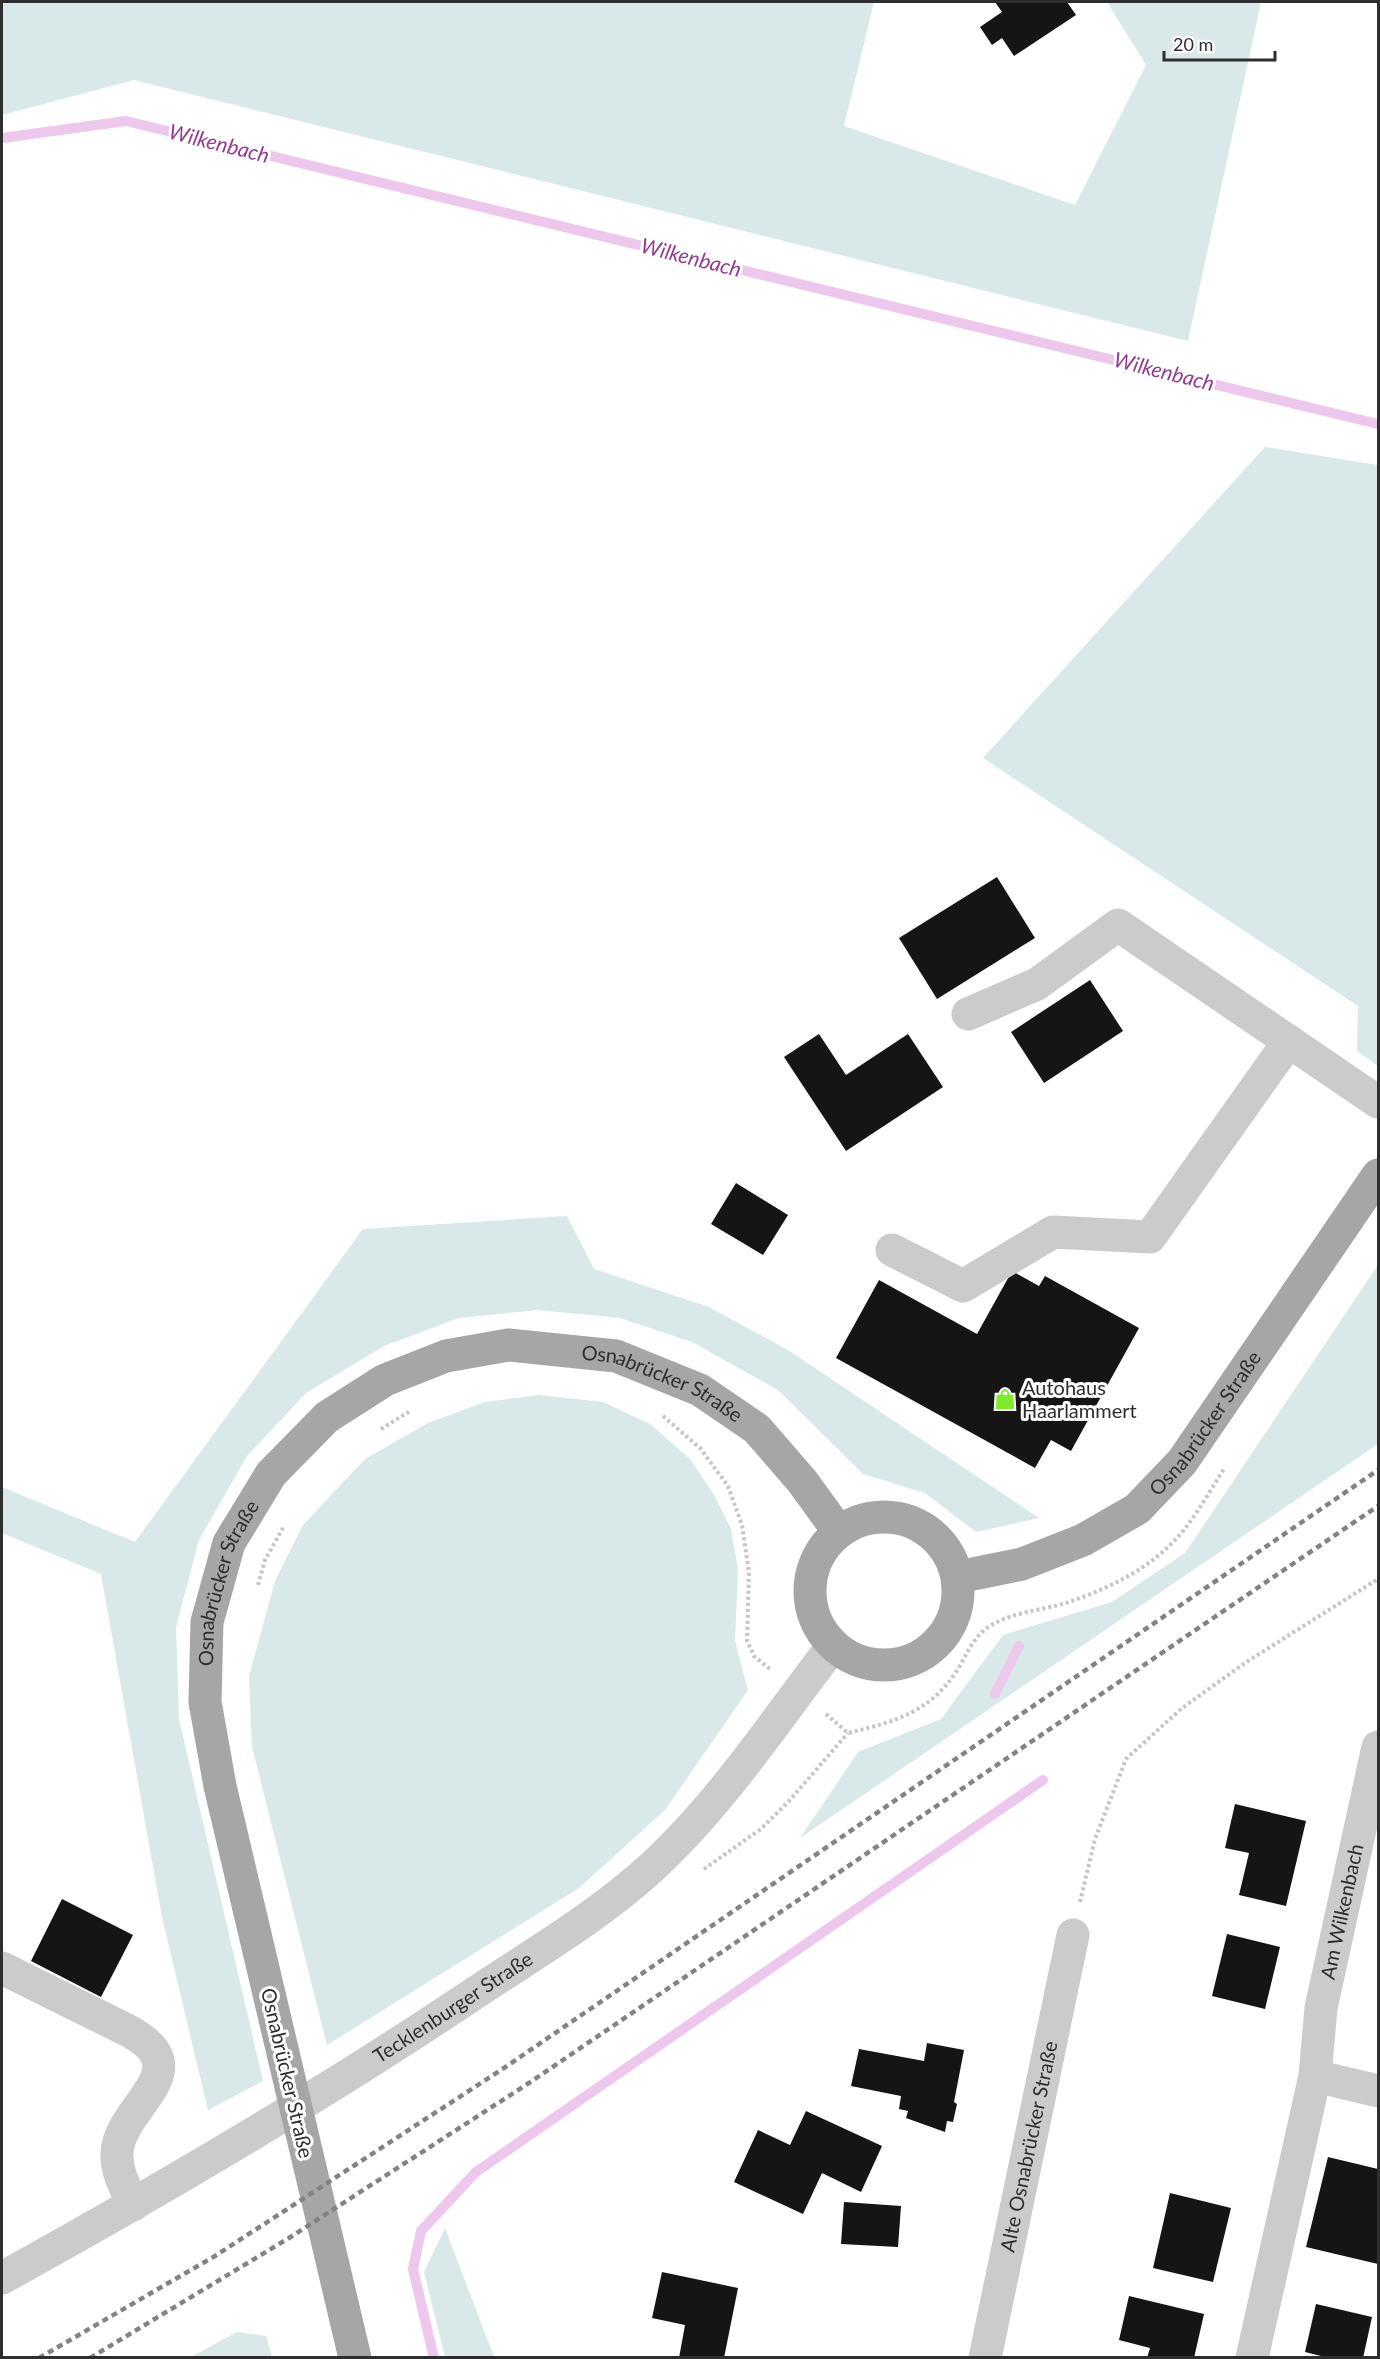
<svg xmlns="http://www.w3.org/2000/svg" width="1380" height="2359" viewBox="0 0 1380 2359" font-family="Lato,sans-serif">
<rect width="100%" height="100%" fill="#fff"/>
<g fill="#d9e8e9">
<path d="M2 2H874L844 126 1075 205 1146 65 1107 2H1261L1188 341 134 80 2 115Z"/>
<path d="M1265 447 1378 465V1066L1357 1051 1358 1006 983 758Z"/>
<path d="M567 1216 594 1269 709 1307 788 1350 1039 1518 976 1532 925 1493 863 1474 778 1390 692 1342 620 1318 537 1310 459 1318 384 1346 306 1393 247 1456 199 1540 176 1627 179 1719 263 2081 208 2110 162 1917 101 1574 2 1533V1487L135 1542 363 1229Z"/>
<path d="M1378 1265V1444L800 1838 858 1752 941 1719 1003 1635 1112 1602 1185 1553Z"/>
<path d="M539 1395 603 1402 650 1424 690 1459 713 1493 731 1529 738 1568 735 1641 748 1690 665 1810 579 1888 327 2045 252 1747 249 1676 275 1581 303 1525 365 1459 428 1423 485 1402Z"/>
<path d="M445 2228 494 2357H445L424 2272Z"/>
<path d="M237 2332 266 2336 272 2357H191Z"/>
</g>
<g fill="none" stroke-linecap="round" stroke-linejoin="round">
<g stroke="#edc7ec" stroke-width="10">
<path d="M2 138 126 121 1378 424"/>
<path d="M995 1694 1019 1646"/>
<path d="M434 2358 413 2269 421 2231 476 2172 1043 1780"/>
</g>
</g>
<g fill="#151515">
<path d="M995 2H1067L1076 15 1014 56 1002 38 992 45 980 27 1002 12Z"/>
<path d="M997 877 1035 938 937 999 899 938Z"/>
<path d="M1090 980 1123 1031 1044 1083 1011 1032Z"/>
<path d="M819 1034 846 1075 908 1034 943 1087 846 1151 784 1057Z"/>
<path d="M736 1183 788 1215 763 1255 711 1224Z"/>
<path d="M1012 1271 1039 1286 1045 1276 1139 1328 1071 1451 1051 1440 1035 1468 836 1358 879 1280 977 1334Z"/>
<path d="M1235 1804 1306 1821 1286 1906 1239 1895 1249 1853 1225 1848Z"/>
<path d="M62 1899 133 1935 101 1997 31 1961Z"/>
<path d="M1227 1934 1280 1947 1265 2009 1212 1996Z"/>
<path d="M927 2043 964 2050 954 2102 957 2104 953 2122 947 2121 945 2132 906 2118 908 2111 899 2109 901 2096 851 2086 859 2049 924 2061Z"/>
<path d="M806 2111 882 2146 861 2192 822 2173 803 2214 734 2182 758 2130 790 2145Z"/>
<path d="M1328 2157 1378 2169V2264L1306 2247Z"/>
<path d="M1170 2193 1231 2208 1213 2282 1153 2268Z"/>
<path d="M844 2202 901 2206 898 2247 841 2244Z"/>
<path d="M662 2272 738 2288 724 2358H679L685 2325 652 2318Z"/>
<path d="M1129 2296 1204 2314 1194 2358H1147L1150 2348 1119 2340Z"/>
<path d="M1316 2304 1372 2317 1363 2358H1329L1305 2352Z"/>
</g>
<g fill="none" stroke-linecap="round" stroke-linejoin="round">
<g stroke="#c5c5c5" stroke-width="4" stroke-dasharray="3 3" stroke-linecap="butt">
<path d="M663 1416 700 1448 728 1486 742 1525 749 1572 747 1641 754 1656 771 1670"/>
<path d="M381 1429 410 1411"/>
<path d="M258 1585 265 1560 284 1526"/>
<path d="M826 1714 848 1733C893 1722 929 1713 956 1672 966 1657 971 1640 987 1628 1011 1611 1042 1611 1069 1602 1104 1590 1141 1573 1168 1547 1191 1526 1207 1495 1224 1469"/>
<path d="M704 1869 761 1829 789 1801 848 1733"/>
<path d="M1080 1902 1095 1839 1126 1759 1182 1708 1248 1661 1378 1579"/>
</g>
<g stroke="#cbcbcb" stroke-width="33">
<path d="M968 1014 1037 984 1118 925 1378 1102"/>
<path d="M892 1250 963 1286 1053 1232 1150 1237 1289 1041"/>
<path d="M2 1968 127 2030C203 2070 119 2105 117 2153 116 2172 126 2188 133 2205"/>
<path d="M1315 2076 1378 2091"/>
<path id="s1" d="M2 2278C161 2190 318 2098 469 1997 530 1956 596 1918 651 1868 720 1805 775 1721 832 1647"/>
<path id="s2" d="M985 2358 1073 1935"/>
<path id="s3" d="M1252 2358 1315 2076 1321 2008 1378 1747"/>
</g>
<g stroke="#a6a6a6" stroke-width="33">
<circle cx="884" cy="1591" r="74"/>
<path id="s4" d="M958 1577 1022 1564 1083 1540 1137 1509 1182 1462 1378 1175"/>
<path id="s5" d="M355 2358 220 1786 205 1702 207 1622 229 1543 271 1474 327 1417 385 1380 446 1356 508 1345 616 1356 700 1390 757 1429 802 1481 839 1532"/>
</g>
<g stroke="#838383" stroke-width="4.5" stroke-dasharray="6 4.5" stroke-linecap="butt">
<path d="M39 2358 215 2256 504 2068 1378 1470"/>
<path d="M90 2358 289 2238 529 2083 1378 1506"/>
</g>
</g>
<defs>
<symbol id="shop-bare" viewBox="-9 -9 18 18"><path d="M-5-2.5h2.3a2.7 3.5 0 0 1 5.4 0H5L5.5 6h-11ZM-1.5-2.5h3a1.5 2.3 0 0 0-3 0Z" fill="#7eea2c" stroke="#fff" stroke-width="2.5" paint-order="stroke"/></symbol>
</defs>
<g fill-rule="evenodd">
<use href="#shop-bare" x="990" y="1384" width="30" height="30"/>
</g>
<g text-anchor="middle" stroke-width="6" stroke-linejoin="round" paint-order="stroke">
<g font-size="20" fill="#2e2e2e" stroke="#fff">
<text dy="7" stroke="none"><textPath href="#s5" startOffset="1354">Osnabrücker Straße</textPath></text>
<text dy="7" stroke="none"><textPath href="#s4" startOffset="303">Osnabrücker Straße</textPath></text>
<text dy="7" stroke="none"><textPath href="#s5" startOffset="796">Osnabrücker Straße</textPath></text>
<text dy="7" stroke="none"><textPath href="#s3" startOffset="456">Am Wilkenbach</textPath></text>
<text dy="7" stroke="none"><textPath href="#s1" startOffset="526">Tecklenburger Straße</textPath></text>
<text transform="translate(287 2073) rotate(77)" y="7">Osnabrücker Straße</text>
<text dy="7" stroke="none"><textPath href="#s2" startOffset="216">Alte Osnabrücker Straße</textPath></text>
</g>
<g font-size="20" fill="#2e2e2e" stroke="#fff" text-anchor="start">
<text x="1022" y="1395">Autohaus<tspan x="1022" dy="23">Haarlammert</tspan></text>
</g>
<g font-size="21" font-style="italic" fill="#933a91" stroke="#fff">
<text transform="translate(219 144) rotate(14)" y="7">Wilkenbach</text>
<text transform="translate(691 258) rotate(14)" y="7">Wilkenbach</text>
<text transform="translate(1164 372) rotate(14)" y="7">Wilkenbach</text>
</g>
</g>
<rect width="1380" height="2359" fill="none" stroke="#2e2e2e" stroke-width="6"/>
<path d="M1164 51v9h111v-9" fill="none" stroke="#2e2e2e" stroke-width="3"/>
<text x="1173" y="51" font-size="18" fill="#2e2e2e" stroke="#ffffff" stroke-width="4.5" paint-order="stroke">20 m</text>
</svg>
